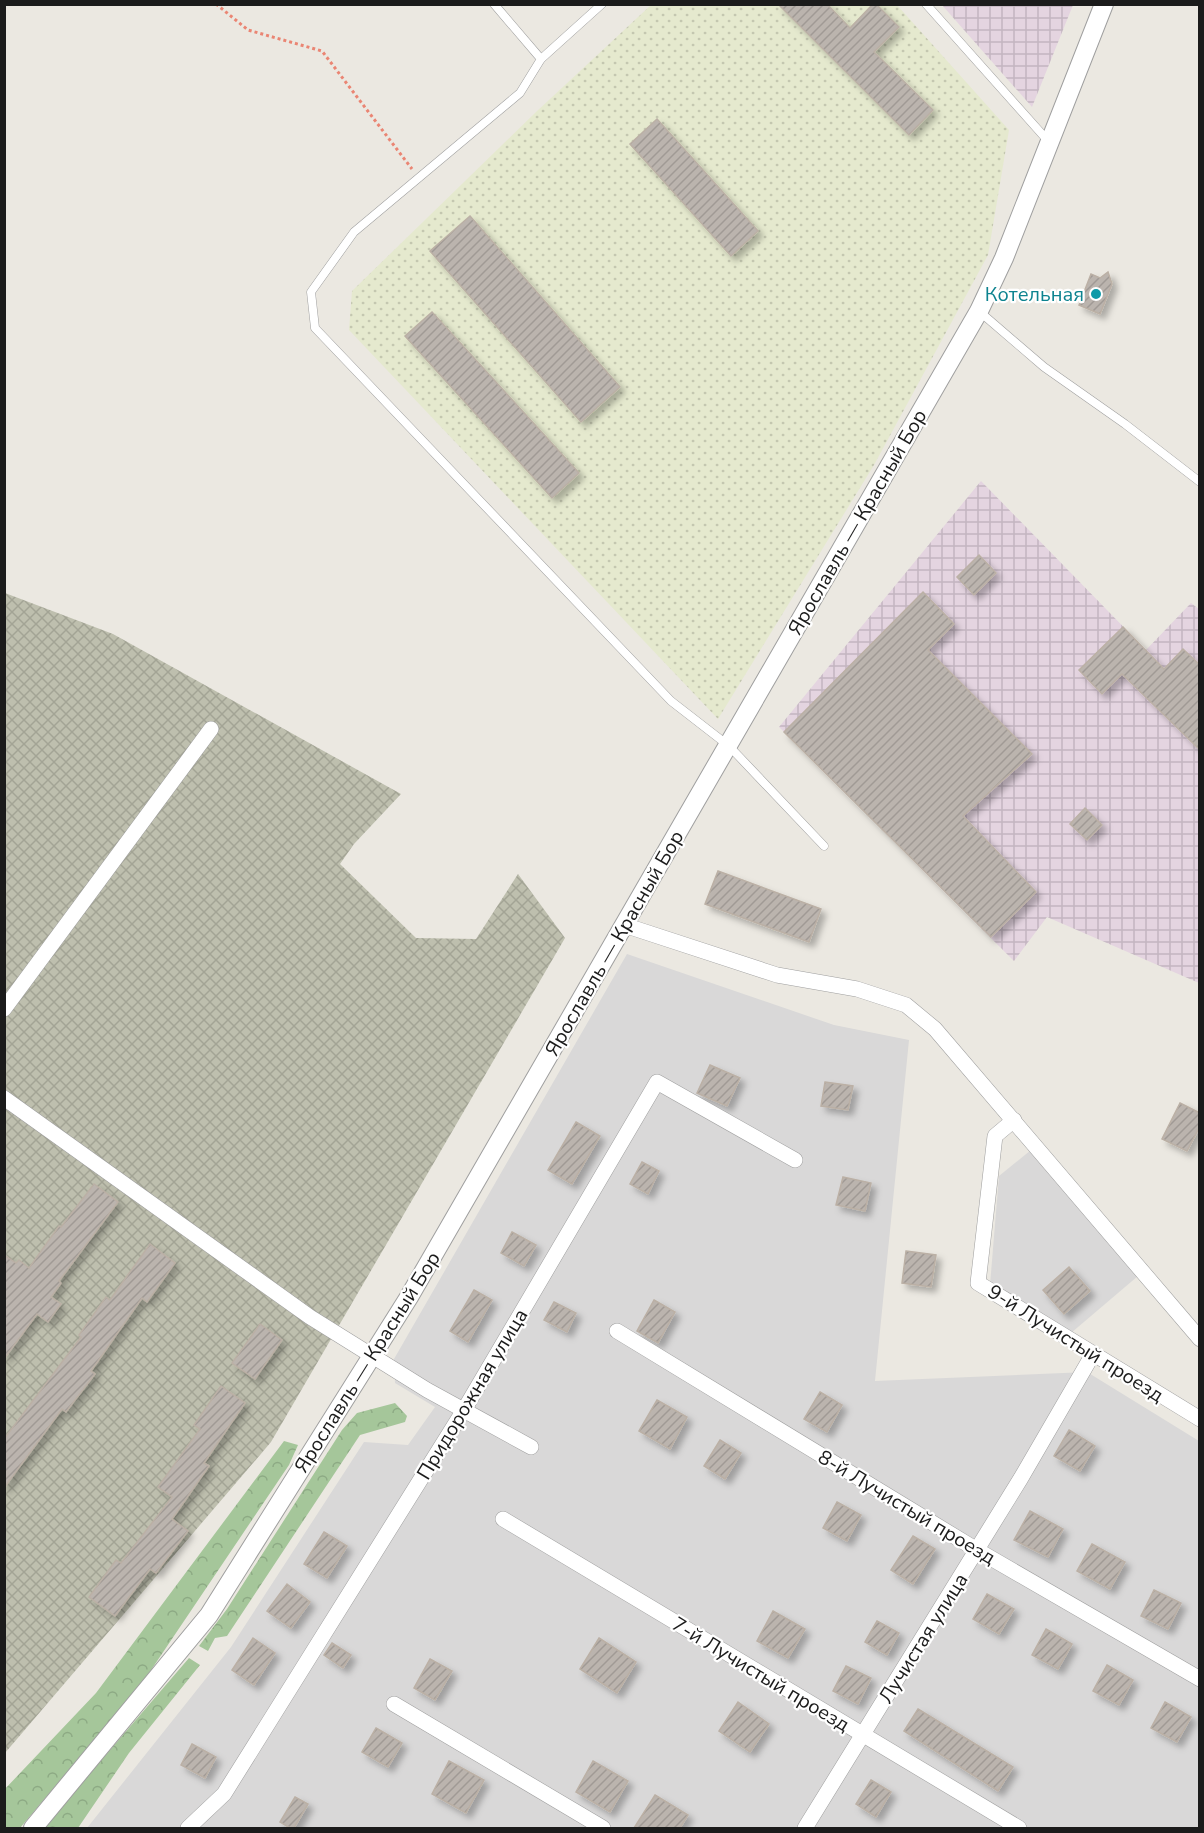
<svg xmlns="http://www.w3.org/2000/svg" width="1204" height="1833" viewBox="0 0 1204 1833" font-family="'Nunito Sans',sans-serif">
<defs>
<pattern id="industrial-grid" width="8" height="8" patternUnits="userSpaceOnUse" patternTransform="scale(1.5)"><rect width="8" height="8" fill="#e4d4e0"/><path d="M0 4h8M4 0v8" fill="none" stroke="#c3b5c0"/></pattern>
<pattern id="construction-cross-hatch" width="8" height="8" patternUnits="userSpaceOnUse" patternTransform="scale(1.5)"><rect width="8" height="8" fill="#bebfae"/><path d="M0 0l8 8M0 8l8-8" fill="none" stroke="#a3a495"/></pattern>
<pattern id="farmland-dots" width="8" height="8" patternUnits="userSpaceOnUse" patternTransform="scale(1.5)"><rect width="8" height="8" fill="#e5e9ce"/><path d="M2 2h.1M6 6h.1" fill="none" stroke="#c4c7b0" stroke-width="1.8" stroke-linecap="round"/></pattern>
<pattern id="forest-crowns" width="20" height="18" patternUnits="userSpaceOnUse" patternTransform="scale(1.5)"><rect width="20" height="18" fill="#a5c69a"/><path d="M2 6a3 3 0 1 1 6 0M12 15a3 3 0 1 1 6 0" fill="none" stroke="#8daa84"/></pattern>
<pattern id="building-hatch" width="6" height="6" patternUnits="userSpaceOnUse" patternTransform="scale(1.5)"><rect width="6" height="6" fill="#bbb4ae"/><path d="M-1 1l2-2M0 6l6-6M5 7l2-2" fill="none" stroke="#a09a95"/></pattern>
<filter id="shadow"><feDropShadow dx="5" dy="5" stdDeviation="3" flood-color="#0004"/></filter>
</defs>
<rect width="100%" height="100%" fill="#ebe8e1"/>
<g fill="#d9d8d8">
<path d="M627 954 834 1025 909 1040 875 1381 1087 1372 1199 1441V1828H87L231 1647 364 1442 408 1445 435 1407 395 1383 394 1359Z"/>
<path d="M1031 1150 1138 1276 1071 1333 990 1285 999 1176Z"/>
</g>
<g fill="url(#industrial-grid)">
<path d="M942 5H1073L1032 107Z"/>
<path d="M981 481 1146 650 1191 603 1200 610 1199 983 1047 917 1014 961 779 727Z"/>
</g>
<path fill="url(#construction-cross-hatch)" d="M5 593 113 634 401 794 354 844 340 864 416 938 476 939 518 874 565 938 271 1442 5 1753Z"/>
<path fill="url(#farmland-dots)" d="M651 5H897L1009 130 988 255 874 465 718 719 349 330 352 291 536 112Z"/>
<g fill="url(#forest-crowns)">
<path d="M395 1403 407 1416 405 1422 360 1435 227 1636 215 1638 208 1651 199 1646 227 1609 342 1430 357 1413Z"/>
<path d="M284 1441 298 1445 289 1465 143 1682 20 1828H5L4 1790 96 1693Z"/>
<path d="M189 1658 200 1665 129 1753 78 1828H43Z"/>
</g>
<g fill="url(#building-hatch)" stroke="#bbb0a5" stroke-width="1.5" filter="url(#shadow)">
<path d="M778 4H827L850 28 873 4H876L899 27 874 52 933 110 909 135Z"/>
<path d="M657 119 758 231 731 256 630 144Z"/>
<path d="M470 216 620 387 581 422 430 251Z"/>
<path d="M1108 272 1112 284 1100 314 1079 305 1091 274 1100 278Z"/>
<path d="M432 312 579 473 552 498 405 336Z"/>
<path d="M979 555 996 573 974 595 957 577Z"/>
<path d="M923 592 954 624 928 650 1032 754 963 816 1036 892 991 937 784 732Z"/>
<path d="M1123 627 1164 669 1183 649 1200 665V750L1122 674 1102 694 1079 670Z"/>
<path d="M1085 808 1102 825 1087 840 1070 824Z"/>
<path d="M718 871 821 909 809 942 705 904Z"/>
<path d="M710 1065 740 1078 727 1106 697 1093Z"/>
<path d="M825 1082 853 1086 848 1110 821 1106Z"/>
<path d="M1180 1103 1200 1113V1126L1187 1151 1162 1139Z"/>
<path d="M576 1122 600 1136 572 1184 548 1170Z"/>
<path d="M642 1162 659 1171 648 1194 630 1184Z"/>
<path d="M843 1177 871 1183 865 1211 836 1205Z"/>
<path d="M94 1184 118 1202 59 1281 61 1283 51 1297 61 1304 48 1322 37 1314 4 1359V1255L16 1263 19 1260 29 1268 59 1226 61 1227Z"/>
<path d="M512 1232 536 1245 524 1266 501 1253Z"/>
<path d="M150 1244 175 1263 147 1302 142 1298 91 1371 95 1374 66 1412 62 1409 4 1488V1439L81 1337 79 1335 106 1297 110 1300Z"/>
<path d="M906 1251 936 1255 931 1287 902 1283Z"/>
<path d="M1069 1267 1090 1291 1064 1314 1043 1290Z"/>
<path d="M474 1290 492 1300 468 1342 450 1331Z"/>
<path d="M654 1300 675 1312 658 1343 637 1331Z"/>
<path d="M554 1302 576 1313 567 1332 544 1320Z"/>
<path d="M260 1324 282 1340 255 1379 232 1363Z"/>
<path d="M221 1386 245 1403 204 1463 209 1466 172 1519 188 1531 156 1573 150 1569 115 1616 89 1597 116 1560 121 1563 172 1497 158 1487 200 1429 194 1425Z"/>
<path d="M820 1392 842 1405 827 1432 804 1419Z"/>
<path d="M657 1400 687 1417 670 1449 639 1431Z"/>
<path d="M1069 1430 1095 1446 1080 1471 1054 1456Z"/>
<path d="M720 1440 741 1453 725 1479 704 1466Z"/>
<path d="M837 1502 861 1515 847 1541 823 1528Z"/>
<path d="M1030 1511 1063 1529 1048 1557 1014 1540Z"/>
<path d="M324 1532 347 1546 327 1578 304 1564Z"/>
<path d="M913 1536 935 1549 913 1584 891 1570Z"/>
<path d="M1092 1544 1125 1562 1110 1589 1077 1571Z"/>
<path d="M287 1584 310 1602 291 1628 267 1611Z"/>
<path d="M1154 1590 1181 1603 1168 1629 1141 1616Z"/>
<path d="M987 1594 1014 1609 999 1634 973 1619Z"/>
<path d="M773 1611 805 1629 788 1658 757 1641Z"/>
<path d="M877 1621 899 1633 887 1655 865 1642Z"/>
<path d="M1046 1629 1072 1644 1058 1669 1032 1655Z"/>
<path d="M253 1638 275 1653 254 1685 232 1670Z"/>
<path d="M599 1638 636 1662 617 1693 580 1669Z"/>
<path d="M332 1643 351 1655 343 1668 324 1655Z"/>
<path d="M430 1659 452 1671 435 1700 414 1688Z"/>
<path d="M1107 1665 1133 1680 1119 1705 1093 1691Z"/>
<path d="M846 1666 871 1678 858 1704 833 1691Z"/>
<path d="M738 1702 769 1724 750 1752 719 1731Z"/>
<path d="M1165 1702 1191 1717 1177 1742 1151 1728Z"/>
<path d="M918 1709 1013 1767 998 1791 904 1731Z"/>
<path d="M376 1728 402 1743 388 1767 362 1752Z"/>
<path d="M192 1744 216 1757 205 1778 181 1765Z"/>
<path d="M449 1761 484 1780 466 1813 432 1794Z"/>
<path d="M593 1761 628 1781 610 1812 576 1792Z"/>
<path d="M871 1780 891 1792 876 1817 856 1804Z"/>
<path d="M655 1795 688 1815 680 1828H634Z"/>
<path d="M295 1797 308 1804 294 1828H290L280 1822Z"/>
</g>
<g fill="none" stroke-linecap="round" stroke-linejoin="round">
<defs>
<g id="service">
<path d="M494 4 541 59 520 93 354 232 311 292 315 328 671 701 729 746 824 846"/>
<path d="M926 4 1049 142"/>
<path d="M541 59 602 4"/>
<path d="M980 312 1044 367 1125 424 1200 482"/>
</g>
<g id="minor">
<path d="M624 925 777 975 857 989 906 1005 935 1029 1200 1339"/>
<path d="M4 1009 211 729"/>
<path d="M4 1098 310 1317 427 1390 531 1447"/>
<path d="M1014 1120 995 1136 978 1283 1200 1419"/>
<path d="M617 1331 977 1550 1200 1679"/>
<path d="M503 1519 1019 1828"/>
<path d="M394 1704 603 1828"/>
<path d="M188 1828 224 1794 464 1410 657 1082 795 1160"/>
<path d="M805 1828 1021 1478 1093 1354"/>
</g>
<path id="tertiary" d="M33 1828 209 1615 409 1297 979 311 1004 258 1104 4"/>
</defs>
<use href="#service" stroke="#9f9f9f" stroke-width="9"/>
<use href="#minor" stroke="#9f9f9f" stroke-width="16"/>
<use href="#tertiary" stroke="#9f9f9f" stroke-width="20"/>
<path stroke="#ea8573" stroke-width="3" stroke-dasharray="3 3" stroke-linecap="butt" d="M216 4 248 30 322 51 412 169"/>
<use href="#service" stroke="#fff" stroke-width="8"/>
<use href="#minor" stroke="#fff" stroke-width="15"/>
<use href="#tertiary" stroke="#fff" stroke-width="18"/>
</g>
<circle fill="#0f9aa8" stroke="#fff" stroke-width="2" cx="1096" cy="294" r="6"/>
<g text-anchor="middle" stroke-width="4.5" stroke-linejoin="round" paint-order="stroke">
<g font-size="20" fill="#0d838f" stroke="#fff" text-anchor="end">
<text x="1084" y="301">Котельная</text>
</g>
<g font-size="20" fill="#1b1b1b" stroke="#fff">
<text transform="translate(857 522) rotate(-60)" y="7">Ярославль — Красный Бор</text>
<text transform="translate(614 943) rotate(-60)" y="7">Ярославль — Красный Бор</text>
<text transform="translate(1076 1343) rotate(32)" y="7">9-й Лучистый проезд</text>
<text transform="translate(367 1362) rotate(-58)" y="7">Ярославль — Красный Бор</text>
<text transform="translate(472 1394) rotate(-59)" y="7">Придорожная улица</text>
<text transform="translate(907 1507) rotate(31)" y="7">8-й Лучистый проезд</text>
<text transform="translate(923 1638) rotate(-58)" y="7">Лучистая улица</text>
<text transform="translate(761 1674) rotate(31)" y="7">7-й Лучистый проезд</text>
</g>
</g>
<rect width="1204" height="1833" fill="none" stroke="#1b1b1b" stroke-width="12"/>
</svg>
